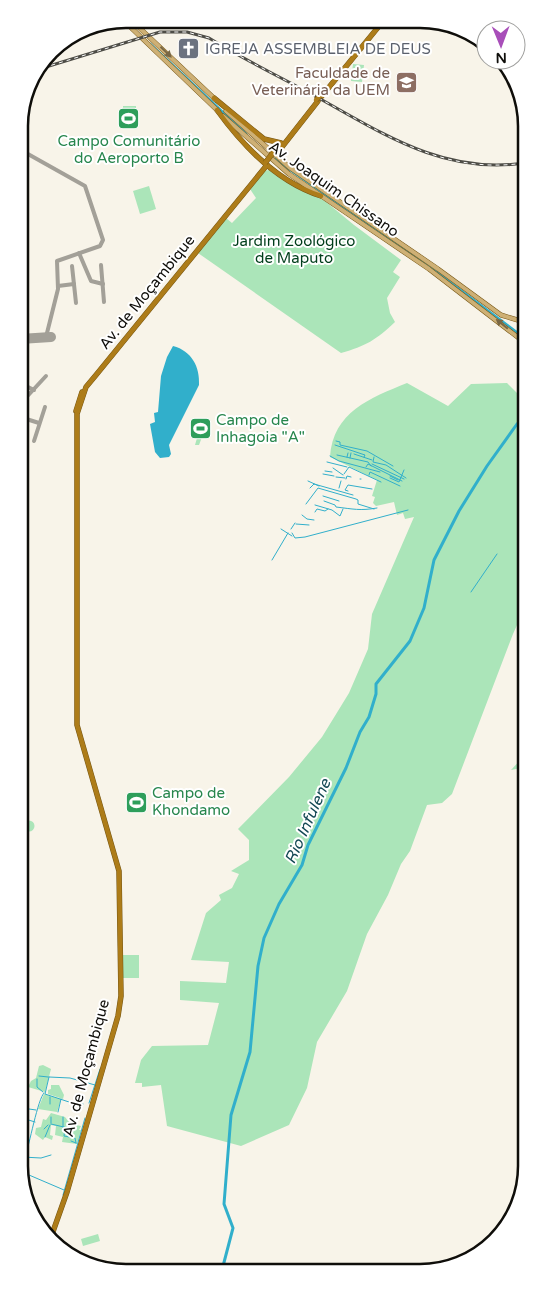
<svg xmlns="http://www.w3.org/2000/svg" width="546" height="1291" viewBox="0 0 546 1291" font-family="'Varela Round',sans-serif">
<rect width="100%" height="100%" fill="#f8f4e9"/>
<g fill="#abe5b9">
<path d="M353 64 364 65 362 82 351 81Z"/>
<rect x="123" y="106" width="13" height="23"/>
<path d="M269 170 325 201 354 225 401 260 393 272 400 277 387 298 390 313 395 322C376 340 366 346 341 353L198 253 226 218 232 223 256 198 250 189 264 171Z"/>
<path d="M149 186 156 209 140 214 133 191Z"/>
<path d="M407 383 448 406 471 384 507 383 525 401V607L513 634 452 794 442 803 427 805 410 851 401 864 388 895 367 934 347 991 317 1042 307 1088 289 1125 241 1146 167 1126 161 1085 142 1087V1083H135L141 1060 152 1046 208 1045 219 1003 180 1000V981L226 983 229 962 191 960 206 913 221 900 219 895 232 888 239 874 231 871 249 860V840L238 829 289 777 322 737 349 693 368 649 372 614 414 517 405 519 403 513 397 515 394 502 376 506 373 503 375 497 372 496 377 480 330 457C333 412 370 398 407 383Z"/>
<path d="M198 418 208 421 199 445H195L197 438 191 436Z"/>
<path d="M526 754V767L511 770 524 756Z"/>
<path d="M126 795H144L145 808 127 809Z"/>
<circle cx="29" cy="826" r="5.5"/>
<rect x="123" y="955" width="16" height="23"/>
<path d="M43 1065 51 1069 45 1092 28 1087 31 1081 36 1078 39 1066Z"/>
<path d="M51 1085H59L64 1095 63 1099 48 1094V1090L51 1089Z"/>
<path d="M44 1094 61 1099 57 1112 38 1109Z"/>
<path d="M51 1113 65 1117 68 1121 77 1120 76 1125 81 1126 79 1130H81L77 1144 62 1142 63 1137 55 1135 56 1126 51 1125 50 1135 53 1136 52 1140 45 1137 43 1140 35 1134 36 1128 41 1127 43 1119 46 1120Z"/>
<path d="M98 1234 100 1241 83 1246 81 1239Z"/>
</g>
<path fill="#31afcb" d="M173 346C192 351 200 367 199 385L169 445 171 454 169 457 160 458 155 452 150 424 155 422 154 413 158 412 161 376 167 357Z"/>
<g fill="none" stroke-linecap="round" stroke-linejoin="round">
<g stroke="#31afcb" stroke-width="1">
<path d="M336 441 340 442V445L367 451 393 466"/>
<path d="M335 445 365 455 364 457"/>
<path d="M354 454 372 460"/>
<path d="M337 455 368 462 371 466"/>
<path d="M330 456 339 461 380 472"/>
<path d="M347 457 348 453"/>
<path d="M374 457 373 462 386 465 406 478"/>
<path d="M350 458 351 453"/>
<path d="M327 462 347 467"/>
<path d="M372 464 404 479"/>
<path d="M366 467 368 464 402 481"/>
<path d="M333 468 343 475"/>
<path d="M325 471 332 472"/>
<path d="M323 474 334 476"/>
<path d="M344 474 349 467 381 482"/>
<path d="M369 475 370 472 400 486"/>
<path d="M390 476 398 480"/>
<path d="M336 477 345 478"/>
<path d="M390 478 399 482 404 470"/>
<path d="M346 479 347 476 351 477"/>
<path d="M360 479H361"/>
<path d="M308 481 319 486"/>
<path d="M310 488 314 484 353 495"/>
<path d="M339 488 341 481"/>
<path d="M348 491 345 490 348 485 372 489"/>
<path d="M323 496 339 501"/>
<path d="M324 501 335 505 336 507C353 509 360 511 377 508"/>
<path d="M306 504 318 488 356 499 358 500V504L374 509"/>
<path d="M315 505 332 510 340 516 343 509"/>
<path d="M315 512 317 509 325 511 328 509"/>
<path d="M302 515 307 519 314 520"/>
<path d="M296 524 309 525"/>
<path d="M281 529 292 536"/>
<path d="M291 529 295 523"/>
<path d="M292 533 295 538 305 537 408 510"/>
<path d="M272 560 288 533"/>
<path d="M471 592 497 554"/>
<path d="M39 1076 48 1077"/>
<path d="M49 1077 45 1094 72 1103 83 1104"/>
<path d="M49 1077 70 1078 95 1085"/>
<path d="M37 1079V1087L43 1092"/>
<path d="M89 1103 100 1069"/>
<path d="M50 1104V1097"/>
<path d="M22 1108 36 1110"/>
<path d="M58 1112 61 1099"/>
<path d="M63 1117V1127"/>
<path d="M22 1118 35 1122"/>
<path d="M51 1123V1117"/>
<path d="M51 1124 68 1128"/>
<path d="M65 1128 64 1136 75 1138 76 1143"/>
<path d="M44 1129 48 1125"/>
<path d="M22 1134 28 1120"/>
<path d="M45 1137 50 1125"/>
<path d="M71 1141 76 1143"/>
<path d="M22 1157 41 1158 51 1155"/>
<path d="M25 1158C29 1146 38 1098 44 1093"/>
<path d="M22 1172 64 1190"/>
<path d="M63 1195 85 1118"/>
</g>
<g stroke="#31afcb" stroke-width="3">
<path d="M150 44 246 134"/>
<path d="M275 159 432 269 520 335"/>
<path d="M222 1270 233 1228 224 1204 231 1115 250 1052 258 966 264 938 279 904 302 865 308 845 346 768 360 732 369 717 376 694V684L410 641 424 608 434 560 459 511 487 466 517 424 525 418"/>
</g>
<g stroke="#a3a098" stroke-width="4">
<path d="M19 149 85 186 103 240 100 246 57 261 58 289 46 337"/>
<path d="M79 253 91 281 103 284"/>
<path d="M101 265 104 302"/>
<path d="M72 266 76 303"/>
<path d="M58 286 74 284"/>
<path d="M20 383 34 390"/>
<path d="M21 403 46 376"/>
<path d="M20 417 39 423"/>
<path d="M34 441 45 407"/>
</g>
<path stroke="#a3a098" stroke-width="10" d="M20 339 51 337"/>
<defs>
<g id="primary">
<path d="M122 19 218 111"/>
<path d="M130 19 216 100"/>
<path d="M226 111 289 167 438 269 501 315 524 322"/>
<path d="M223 116 289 174 429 269 524 342"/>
</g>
<g id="highway">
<path d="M321 97 384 20"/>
<path d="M214 98 264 139 281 143"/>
<path d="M217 110C243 146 277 182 321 196"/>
<path d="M278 152 318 101"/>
<path d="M76 411 82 392"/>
<path d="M50 1240 67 1192 118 1016 121 996 119 871 77 725V414L86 387 96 375 267 165"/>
</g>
</defs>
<use href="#primary" stroke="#765614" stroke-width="5"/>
<use href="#highway" stroke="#765614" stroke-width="5.5"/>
<use href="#primary" stroke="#ceb075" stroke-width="4"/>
<use href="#highway" stroke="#ad7c19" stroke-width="4.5"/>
<defs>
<path id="rail" d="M36 70 160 32H187L209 38C243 59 280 77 315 96 382 133 443 175 524 163"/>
</defs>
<use href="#rail" stroke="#4e4d47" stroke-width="3"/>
<use href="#rail" stroke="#fff" stroke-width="1" stroke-dasharray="4" stroke-linecap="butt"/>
<defs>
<g id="highway-bridge">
<path d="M316 100 320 96"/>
<path d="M265 163 276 149"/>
</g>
</defs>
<use href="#highway-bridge" stroke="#765614" stroke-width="5.5" stroke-linecap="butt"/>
<use href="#highway-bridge" stroke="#ad7c19" stroke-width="4.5"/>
</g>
<defs><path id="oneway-solid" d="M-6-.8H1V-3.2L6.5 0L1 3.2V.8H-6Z" transform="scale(1.25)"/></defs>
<g fill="#786745">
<use href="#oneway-solid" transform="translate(166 52) rotate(44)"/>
<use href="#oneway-solid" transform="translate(502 324) rotate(-141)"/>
</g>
<defs>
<symbol id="church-square" viewBox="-11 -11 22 22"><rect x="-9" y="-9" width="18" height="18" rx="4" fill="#6b7280" stroke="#fff"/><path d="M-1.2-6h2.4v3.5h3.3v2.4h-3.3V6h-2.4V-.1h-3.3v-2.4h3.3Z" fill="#fff"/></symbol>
<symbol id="university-square" viewBox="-11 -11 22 22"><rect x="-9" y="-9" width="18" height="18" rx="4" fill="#8d6e63" stroke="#fff"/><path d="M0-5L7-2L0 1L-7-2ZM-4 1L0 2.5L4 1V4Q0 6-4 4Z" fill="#fff"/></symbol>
<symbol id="stadium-square" viewBox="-11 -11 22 22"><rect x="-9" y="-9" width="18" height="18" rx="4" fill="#2e9e5b" stroke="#fff"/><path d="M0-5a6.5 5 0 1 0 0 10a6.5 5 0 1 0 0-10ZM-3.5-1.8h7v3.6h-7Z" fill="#fff"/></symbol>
</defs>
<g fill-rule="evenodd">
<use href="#church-square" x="176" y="36" width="25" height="25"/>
<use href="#university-square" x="394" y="70" width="25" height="25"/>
<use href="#stadium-square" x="116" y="106" width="25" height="25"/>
<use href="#stadium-square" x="188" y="416" width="25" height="25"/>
<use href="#stadium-square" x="124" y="790" width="25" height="25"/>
</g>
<g text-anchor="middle" stroke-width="4" stroke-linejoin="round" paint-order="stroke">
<g font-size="15" fill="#5b616d" stroke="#fff" text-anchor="start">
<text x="205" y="54">IGREJA ASSEMBLEIA DE DEUS</text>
</g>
<g font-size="15" fill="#785e54" stroke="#fff" text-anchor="end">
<text x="390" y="78">Faculdade de<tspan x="390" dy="17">Veterinária da UEM</tspan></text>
</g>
<g font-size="15" fill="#27864d" stroke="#fff" text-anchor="start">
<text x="129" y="146" text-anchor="middle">Campo Comunitário<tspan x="129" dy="17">do Aeroporto B</tspan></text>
<text x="216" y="425">Campo de<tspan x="216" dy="17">Inhagoia "A"</tspan></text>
<text x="152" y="798">Campo de<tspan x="152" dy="17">Khondamo</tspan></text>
</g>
<g font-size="15" fill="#0f0e0a" stroke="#fff">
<text transform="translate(334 189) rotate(35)" y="5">Av. Joaquim Chissano</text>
<text transform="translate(147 292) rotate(-51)" y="5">Av. de Moçambique</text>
<text transform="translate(86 1068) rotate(-75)" y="5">Av. de Moçambique</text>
</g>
<g font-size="15" fill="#003e1b" stroke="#fff">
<text x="294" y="246">Jardim Zoológico<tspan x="294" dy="17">de Maputo</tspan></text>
</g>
<g font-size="16" font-style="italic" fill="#164a56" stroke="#fff">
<text transform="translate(307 821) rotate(-66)" y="6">Rio Infulene</text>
</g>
</g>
<path d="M0 0H546V1291H0ZM126 28H420A98 98 0 0 1 518 126V1166A98 98 0 0 1 420 1264H126A98 98 0 0 1 28 1166V126A98 98 0 0 1 126 28Z" fill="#fff" fill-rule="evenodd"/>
<path fill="none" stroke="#0f0e0a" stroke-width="2.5" d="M126 28H420A98 98 0 0 1 518 126V1166A98 98 0 0 1 420 1264H126A98 98 0 0 1 28 1166V126A98 98 0 0 1 126 28Z"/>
<g transform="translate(501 45) rotate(179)"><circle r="24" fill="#ffffff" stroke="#9f9f9d"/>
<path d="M0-4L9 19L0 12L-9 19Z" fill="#a84eb9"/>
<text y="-8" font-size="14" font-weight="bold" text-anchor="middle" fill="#0f0e0a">N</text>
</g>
</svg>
